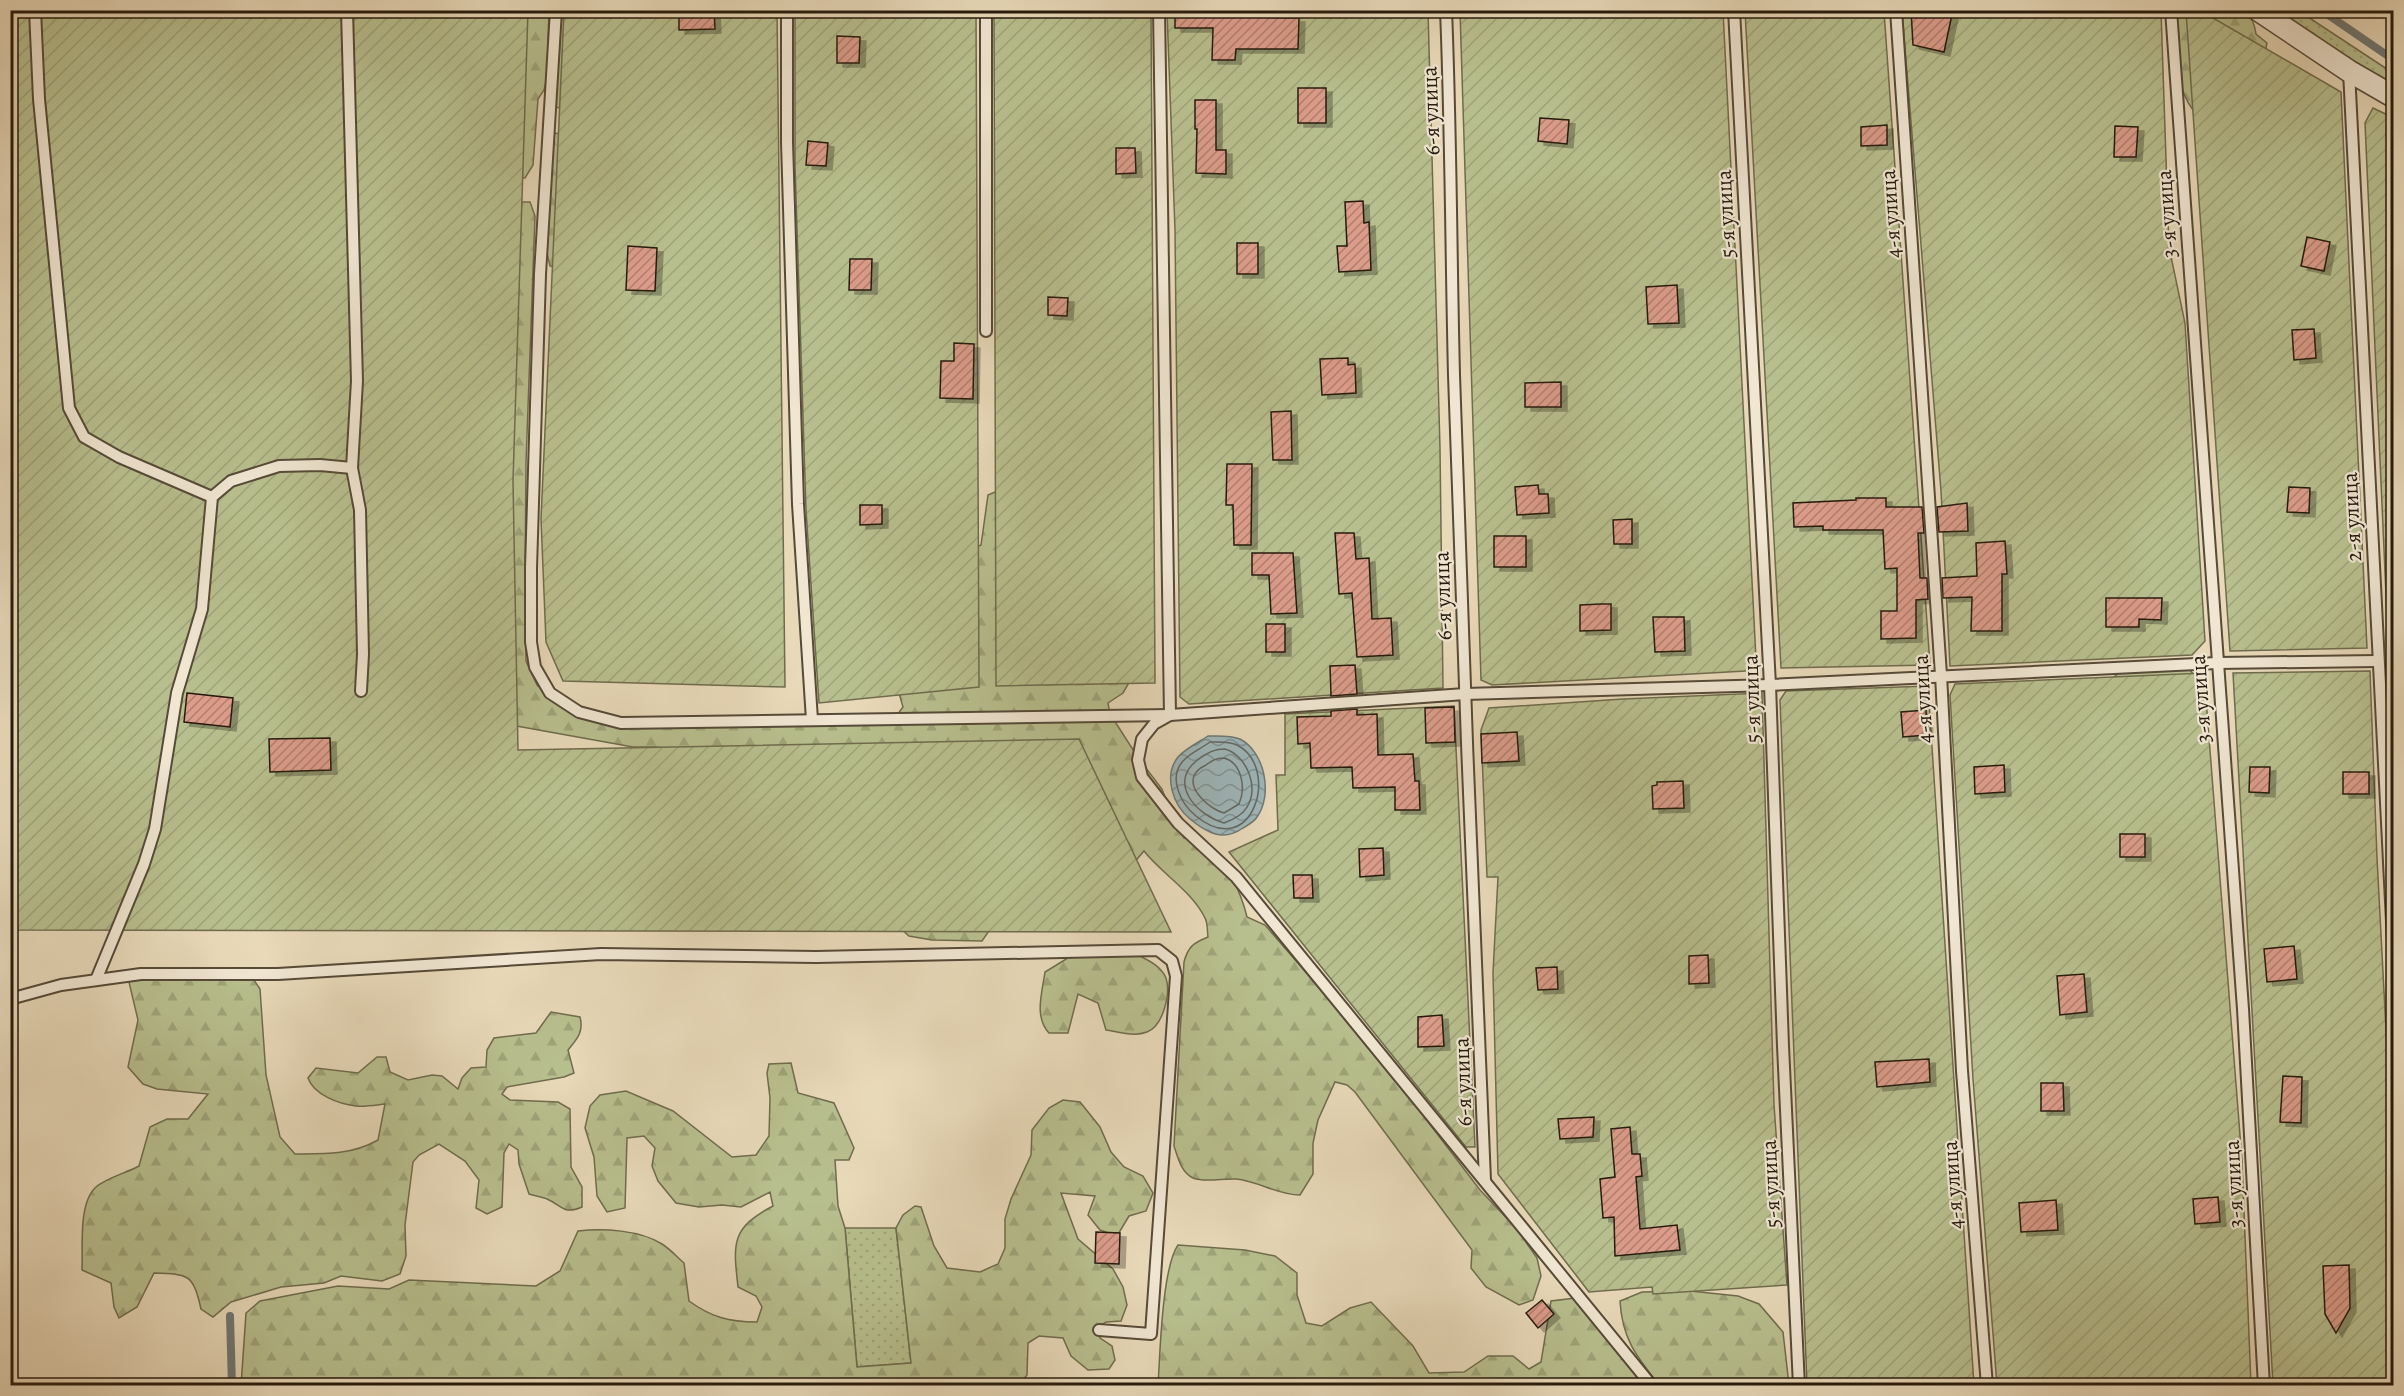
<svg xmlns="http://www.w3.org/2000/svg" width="2404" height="1396" viewBox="0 0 2404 1396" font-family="Alegreya,serif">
<defs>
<pattern id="grass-dots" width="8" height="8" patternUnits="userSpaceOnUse" patternTransform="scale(1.5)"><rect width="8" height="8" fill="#b8bf8e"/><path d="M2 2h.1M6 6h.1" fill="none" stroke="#9ea479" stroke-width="1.8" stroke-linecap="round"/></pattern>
<pattern id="forest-firs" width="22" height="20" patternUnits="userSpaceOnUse" patternTransform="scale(1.5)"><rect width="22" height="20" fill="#b8bf8e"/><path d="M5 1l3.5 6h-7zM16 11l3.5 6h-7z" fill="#9ea479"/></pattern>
<pattern id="garden-furrows" width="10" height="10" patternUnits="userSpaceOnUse" patternTransform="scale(1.5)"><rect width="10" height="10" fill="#b8bf8e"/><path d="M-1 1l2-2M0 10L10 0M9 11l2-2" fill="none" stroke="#9ea479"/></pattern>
<pattern id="water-waves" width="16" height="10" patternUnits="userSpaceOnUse" patternTransform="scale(1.5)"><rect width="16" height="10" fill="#9eb7bb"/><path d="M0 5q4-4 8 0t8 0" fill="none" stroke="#819496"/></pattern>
<pattern id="building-hatch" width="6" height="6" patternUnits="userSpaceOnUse" patternTransform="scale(1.5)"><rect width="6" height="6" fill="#db9c89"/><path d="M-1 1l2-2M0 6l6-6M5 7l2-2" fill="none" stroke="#b17e6e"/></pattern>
<filter id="shadow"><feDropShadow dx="6" dy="4" stdDeviation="0" flood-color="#0004"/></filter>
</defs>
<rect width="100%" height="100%" fill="#e8d9b9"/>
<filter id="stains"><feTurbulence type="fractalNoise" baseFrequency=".00333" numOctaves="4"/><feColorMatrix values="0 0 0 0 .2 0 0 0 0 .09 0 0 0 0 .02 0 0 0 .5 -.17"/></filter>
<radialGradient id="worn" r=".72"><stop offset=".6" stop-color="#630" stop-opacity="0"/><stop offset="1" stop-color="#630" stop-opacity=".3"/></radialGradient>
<g fill="url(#grass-dots)" stroke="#6f6c4e" stroke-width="1.5">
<path d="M2276 11H2299L2393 73V87Z"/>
<path d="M845 1228H896L911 1363 857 1367Z"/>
</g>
<g fill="url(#forest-firs)" stroke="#6f6c4e" stroke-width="1.5">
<path d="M493 11H549L547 77 544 90 538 99 533 165 525 178 511 177Z"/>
<path d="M556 11H574L561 108 554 107Z"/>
<path d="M2173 11H2242C2252 17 2254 22 2256 34L2267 43 2265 53 2193 110C2173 84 2176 43 2173 11Z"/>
<path d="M553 133 562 134 559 269 550 266 545 245Z"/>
<path d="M518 202H530L535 216 526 462 525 584 526 661 537 685 558 704 617 727 679 728 769 725 841 719 891 723 903 707 897 686 962 554 981 545 988 495 1011 485 1141 662 1123 693 1108 703 1110 714 1139 759 1162 789 1173 818 1184 838C1192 840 1201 841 1207 845 1226 857 1242 896 1247 917L1265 925 1374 1051 1480 1190 1516 1228 1537 1258 1541 1276 1533 1300 1519 1305 1486 1287 1471 1268 1472 1250 1355 1092 1347 1085 1335 1082 1318 1120 1313 1143V1174L1300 1195C1278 1195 1258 1181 1236 1179 1223 1178 1205 1183 1193 1178 1181 1172 1178 1158 1174 1146L1184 962C1188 947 1193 943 1208 937 1207 931 1208 923 1205 918 1192 891 1162 874 1144 851L1132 865 993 925 982 941 932 940 909 936 708 755 656 747H633L511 725 375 628Z"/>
<path d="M2189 669 2195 676 2114 677 2121 671Z"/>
<path d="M1138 955C1148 960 1161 966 1166 978 1171 994 1163 1026 1147 1032 1134 1037 1119 1032 1106 1030L1098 1003 1078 994 1068 1033H1049C1034 1017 1042 993 1045 972L1071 956Z"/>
<path d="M225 968 252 977 260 989 266 1075 280 1137 295 1154C324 1154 352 1155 378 1140L385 1104C376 1105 365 1107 356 1106 339 1104 314 1095 308 1078L316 1068 358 1073 377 1057H386L390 1072 408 1080 432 1075 442 1076 458 1089 462 1078 471 1068 486 1067 487 1050 494 1038 536 1033 551 1012 580 1017C584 1032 577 1039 568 1050L574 1073 564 1077 507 1087 502 1094 510 1100 558 1102 570 1109 571 1167 582 1187V1207C563 1215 563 1206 547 1199 542 1197 535 1196 529 1194L519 1164 518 1150 509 1144 504 1153 502 1207 487 1214 476 1208 479 1180 465 1161 439 1144 419 1155 413 1162 405 1225 406 1256 400 1274 382 1281 341 1276 324 1283 281 1287 231 1302 213 1317 201 1309C193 1274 189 1274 154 1273L137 1307 119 1318 114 1307 111 1283 82 1270C83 1248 78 1203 96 1187 106 1178 126 1173 139 1166L150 1127 167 1119H188L208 1094 157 1089 143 1084 128 1067 138 1020 128 978 144 970Z"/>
<path d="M791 1063 798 1093 834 1103 854 1148 849 1160H835L838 1206 845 1228 857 1367 911 1363 896 1228 903 1215 915 1206 921 1207 934 1246 947 1268 980 1272 998 1264 1005 1248V1219L1011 1199 1031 1155 1032 1130 1049 1108 1063 1100 1080 1102 1100 1127 1111 1152 1124 1167 1143 1176 1153 1193 1146 1211 1129 1216 1117 1236 1100 1230 1088 1215 1095 1196 1061 1193 1078 1239 1113 1269 1123 1287 1127 1305 1121 1321 1106 1322 1097 1328 1100 1338 1112 1346 1115 1360 1109 1369 1088 1370 1071 1356 1063 1338 1039 1336 1028 1343 1027 1375 1019 1385 241 1386 246 1313 260 1301 338 1286 389 1289 409 1280 536 1286 560 1271 578 1231C603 1228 640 1230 662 1244 670 1249 677 1257 684 1263L689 1301C711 1317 729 1322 757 1322L762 1307 756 1296 738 1287C733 1243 731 1228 773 1206L770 1192 741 1207 722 1205 699 1207 676 1203 658 1181 652 1166 655 1148 644 1136 627 1138 625 1208 607 1212 597 1196 594 1157 585 1128 590 1106 600 1095 626 1091 673 1111 732 1157 756 1155 769 1136 770 1098 767 1073 769 1064Z"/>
<path d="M1178 1245 1245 1250 1275 1256 1297 1273V1295L1306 1323 1322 1326 1350 1308 1371 1302 1413 1346 1429 1373 1464 1372 1488 1356H1513L1529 1369 1541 1362 1551 1301 1575 1298 1631 1363 1640 1385 1158 1386C1160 1354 1162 1268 1178 1245Z"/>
<path d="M1690 1291 1738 1296 1759 1304 1783 1332 1789 1385H1659C1637 1357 1622 1339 1620 1301L1642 1292Z"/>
</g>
<g fill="url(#garden-furrows)" stroke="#6f6c4e" stroke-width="1.5">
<path d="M528 10 513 481 518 750 1079 739 1171 932 11 930V11Z"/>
<path d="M564 11H777L785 687 563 681 546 642 541 519Z"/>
<path d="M795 11H976L979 687 819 703 806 510 795 165Z"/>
<path d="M994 11H1151L1155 683 996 686Z"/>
<path d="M1167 11H1428L1440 448 1443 688 1189 704 1180 697 1175 230Z"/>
<path d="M1460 11H1723L1756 659 1746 671 1492 685 1481 680Z"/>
<path d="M1745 11H1884L1930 665 1781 668Z"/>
<path d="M1902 11H2161L2169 247 2185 323 2205 641 2192 655 1950 666 1941 491Z"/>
<path d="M2186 11H2201L2341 92 2367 648 2230 651Z"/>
<path d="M2373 108 2394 118 2393 752 2365 123Z"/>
<path d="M2370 671 2377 858 2393 1163V1385H2273L2233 673Z"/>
<path d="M2204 673 2242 1161 2251 1385H1997L1973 1079 1950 695 1955 684Z"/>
<path d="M1928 686 1974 1385H1807L1780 700 1786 691Z"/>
<path d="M1762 693 1774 1105 1787 1285 1653 1294 1652 1287 1589 1292 1498 1174 1493 973 1498 877H1487L1481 730 1489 708 1623 699Z"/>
<path d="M1454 706 1475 1147H1466L1229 852 1278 830 1276 775H1285V714Z"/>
</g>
<path fill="url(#water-waves)" stroke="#6e7875" stroke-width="1.5" d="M1208 736C1219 736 1230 735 1240 739 1265 752 1273 795 1257 817 1254 822 1248 825 1243 828 1223 842 1207 833 1190 819 1173 805 1163 776 1178 757 1185 749 1199 742 1208 736Z"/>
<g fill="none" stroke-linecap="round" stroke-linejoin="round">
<g stroke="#626864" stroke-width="1.5">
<path d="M1210 742C1219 742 1229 741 1237 745 1281 767 1253 863 1196 816 1181 804 1167 777 1184 760 1190 753 1202 748 1210 742Z"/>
<path d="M1225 749C1246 755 1260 787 1247 807 1243 815 1232 820 1224 823 1195 815 1167 781 1199 759 1209 752 1214 749 1225 749Z"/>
<path d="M1224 758C1242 763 1246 788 1239 804L1224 813C1211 810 1186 789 1195 774 1197 770 1202 767 1206 765 1213 760 1216 758 1224 758Z"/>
</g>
<g stroke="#6e7875" stroke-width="8">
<path d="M2321 10 2394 60"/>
<path d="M230 1316 232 1386"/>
</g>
</g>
<g fill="url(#building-hatch)" stroke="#261a0d" stroke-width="1.5" filter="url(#shadow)">
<path d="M679 10H714L715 29 679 30Z"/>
<path d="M1175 10H1236V17L1299 18 1298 49H1236L1235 60H1212L1213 28H1175Z"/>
<path d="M1911 10H1953L1944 52 1913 45Z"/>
<path d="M837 36 860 37 859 63H837Z"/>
<rect x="1298" y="88" width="28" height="35"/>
<path d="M1195 100H1216V150H1226V174L1196 173 1197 129H1195Z"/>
<path d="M1540 118 1569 120 1567 144 1538 141Z"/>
<path d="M1887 125V145L1861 146V127Z"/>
<path d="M2115 126 2138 127 2136 157H2114Z"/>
<path d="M808 141 828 143 826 166 806 165Z"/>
<path d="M1116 148H1135L1136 173 1116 174Z"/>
<path d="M1363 201 1364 223 1369 222 1371 270 1339 272 1337 246H1347L1345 202Z"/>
<path d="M2307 237 2330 242 2324 271 2301 266Z"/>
<rect x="1237" y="243" width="21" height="31"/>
<path d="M628 246 657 248 655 291 626 290Z"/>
<path d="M850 259H872L871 290H849Z"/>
<path d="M1677 285 1679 323 1648 324 1646 287Z"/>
<path d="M1048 297 1068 298 1067 316 1048 315Z"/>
<path d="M2314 329 2316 358 2294 360 2292 330Z"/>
<path d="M954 343 974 344 973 399 940 398 941 361H954Z"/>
<path d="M1348 358V365L1355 364 1356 393 1322 395 1320 359Z"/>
<path d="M1561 382V407H1525V383Z"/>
<path d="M1291 411 1292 460H1273L1271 412Z"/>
<path d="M1227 464H1252L1251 545H1234L1233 505H1226Z"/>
<path d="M1538 485 1539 494H1548L1549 513 1517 515 1515 487Z"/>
<path d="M2289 487 2310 488 2309 513 2287 512Z"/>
<path d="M1856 498H1886V507H1922L1924 533H1918L1920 578H1927L1928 599 1916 600V638L1881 639V611H1897V568L1885 569 1883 530H1823V526L1794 527 1793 503 1856 500Z"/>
<path d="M1967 503 1968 531 1939 532 1937 507Z"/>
<path d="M860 505H882V524L860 525Z"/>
<path d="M1632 519V544H1614L1613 520Z"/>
<path d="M1335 533H1354L1356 559 1369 558 1372 619 1391 618 1393 655 1357 657 1352 593 1339 594Z"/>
<rect x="1494" y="536" width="32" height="31"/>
<path d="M2005 541 2007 574H2002V631H1971L1972 597 1943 598 1942 578 1977 576 1976 543Z"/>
<path d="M1252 553H1293L1297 613 1271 614 1269 575H1252Z"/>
<path d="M2106 598H2162L2161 620 2139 619V627H2106Z"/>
<path d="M1601 604H1611V630L1580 631V605Z"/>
<path d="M1653 617H1684L1685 651 1655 652Z"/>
<rect x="1266" y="624" width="19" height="28"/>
<path d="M1355 665 1357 694 1331 696 1330 666Z"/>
<path d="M187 693 233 698 230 727 184 722Z"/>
<path d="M1454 707 1455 742 1426 743 1425 708Z"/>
<path d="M1357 709V715L1377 714 1378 755 1413 754 1415 781H1419L1420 810H1395V787L1353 788 1352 767 1311 768 1310 743 1298 744 1297 717 1331 716V711Z"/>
<path d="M1926 710 1927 735 1903 737 1901 712Z"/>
<path d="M1517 732 1519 761 1482 763 1481 734Z"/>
<path d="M330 738 331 770 270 772 269 739Z"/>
<path d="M2004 765 2005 792 1975 794 1974 767Z"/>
<path d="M2250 767H2270L2269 793 2249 792Z"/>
<rect x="2343" y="772" width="26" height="22"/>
<path d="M1683 781 1684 808 1653 809 1652 786 1657 785V782Z"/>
<rect x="2120" y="834" width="25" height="23"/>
<path d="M1383 848 1384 875 1360 877 1359 849Z"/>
<path d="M1293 875H1312L1313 898H1294Z"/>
<path d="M2294 946 2297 979 2267 982 2264 949Z"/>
<path d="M1708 955 1709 983 1689 984V956Z"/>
<path d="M1557 967 1558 989 1538 990 1536 968Z"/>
<path d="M2084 974 2087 1012 2060 1015 2057 976Z"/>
<path d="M1442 1015 1444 1046 1418 1047V1017Z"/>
<path d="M1929 1059 1930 1082 1877 1087 1875 1062Z"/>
<path d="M2283 1076 2302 1077 2301 1123 2280 1122Z"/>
<path d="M2041 1083H2063L2064 1111H2041Z"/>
<path d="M1594 1117 1593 1137 1560 1139 1558 1119Z"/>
<path d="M1630 1127 1632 1154H1640L1642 1176 1636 1177 1640 1229 1677 1225 1680 1250 1615 1256 1614 1217 1603 1218 1600 1179 1615 1177 1611 1129Z"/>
<path d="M2218 1197 2220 1222 2195 1224 2193 1199Z"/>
<path d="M2056 1200 2058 1230 2021 1232 2019 1203Z"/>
<path d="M1096 1232 1120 1233 1119 1264 1095 1263Z"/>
<path d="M2349 1265 2350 1308 2336 1333 2325 1314 2323 1266Z"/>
<path d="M1542 1300 1554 1314 1538 1328 1526 1313Z"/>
</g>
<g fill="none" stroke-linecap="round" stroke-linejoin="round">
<defs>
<g id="service">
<path d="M35 10 39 99 69 408 84 437 119 457 212 497"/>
<path d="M347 10 357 381 352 468 360 510 363 654 361 691"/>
<path d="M556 10 540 274 531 568V642L535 667 550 693 579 712 621 723 1170 715"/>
<path d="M787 10V142L798 504 812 720"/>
<path d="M986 10V331"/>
<path d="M1159 10 1170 715 1465 694 1770 685 2217 663 2377 661"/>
<path d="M1446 10C1451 132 1451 254 1454 375 1462 644 1474 912 1485 1181"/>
<path d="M1734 10 1770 685 1783 1046 1799 1386"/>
<path d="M1896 10 1941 675 1962 1071 1987 1386"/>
<path d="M2171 10 2243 1009 2264 1386"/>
<path d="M2349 71 2394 961"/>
<path d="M1170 715 1154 724 1142 739 1138 760 1142 777 1178 823 1236 877 1652 1386"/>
<path d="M96 980 144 864 155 829 177 693 202 609 212 497 231 481 279 466 320 465 352 468"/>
<path d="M10 999 61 985 141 974H278L601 954 816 957 1158 950 1172 961 1176 976 1151 1334 1099 1330"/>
</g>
<path id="minor" d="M2258 10 2349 71 2394 97"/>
</defs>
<use href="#service" stroke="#564a38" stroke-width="14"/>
<use href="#minor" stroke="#564a38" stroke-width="24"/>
<use href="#service" stroke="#f0e6d2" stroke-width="10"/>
<use href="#minor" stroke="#f0e6d2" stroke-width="21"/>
</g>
<g text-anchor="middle" stroke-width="4.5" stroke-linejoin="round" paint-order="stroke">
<g font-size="22" fill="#261a0d" stroke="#f0e6d2">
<text transform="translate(1430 111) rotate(-92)" y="8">6-я улица</text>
<text transform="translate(1725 214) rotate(-93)" y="8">5-я улица</text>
<text transform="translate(1890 214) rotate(-94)" y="8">4-я улица</text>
<text transform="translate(2166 214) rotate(-94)" y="8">3-я улица</text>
<text transform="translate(2351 517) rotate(-93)" y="8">2-я улица</text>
<text transform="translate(1442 596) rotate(-92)" y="8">6-я улица</text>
<text transform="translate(1751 699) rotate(-92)" y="8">5-я улица</text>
<text transform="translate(1922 699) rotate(-93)" y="8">4-я улица</text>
<text transform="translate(2200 699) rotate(-94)" y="8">3-я улица</text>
<text transform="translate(1462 1082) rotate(-92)" y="8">6-я улица</text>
<text transform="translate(1770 1184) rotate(-93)" y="8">5-я улица</text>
<text transform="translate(2233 1184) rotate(-93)" y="8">3-я улица</text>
<text transform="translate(1952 1185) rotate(-94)" y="8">4-я улица</text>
</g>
</g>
<rect width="2404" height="1396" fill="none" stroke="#e8d9b9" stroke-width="36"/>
<rect x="12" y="12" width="2380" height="1372" fill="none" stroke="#261a0d" stroke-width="3"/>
<rect x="18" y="18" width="2368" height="1360" fill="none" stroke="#261a0d" stroke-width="1.5"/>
<rect width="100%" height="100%" filter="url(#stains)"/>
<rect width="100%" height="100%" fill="url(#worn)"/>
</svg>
